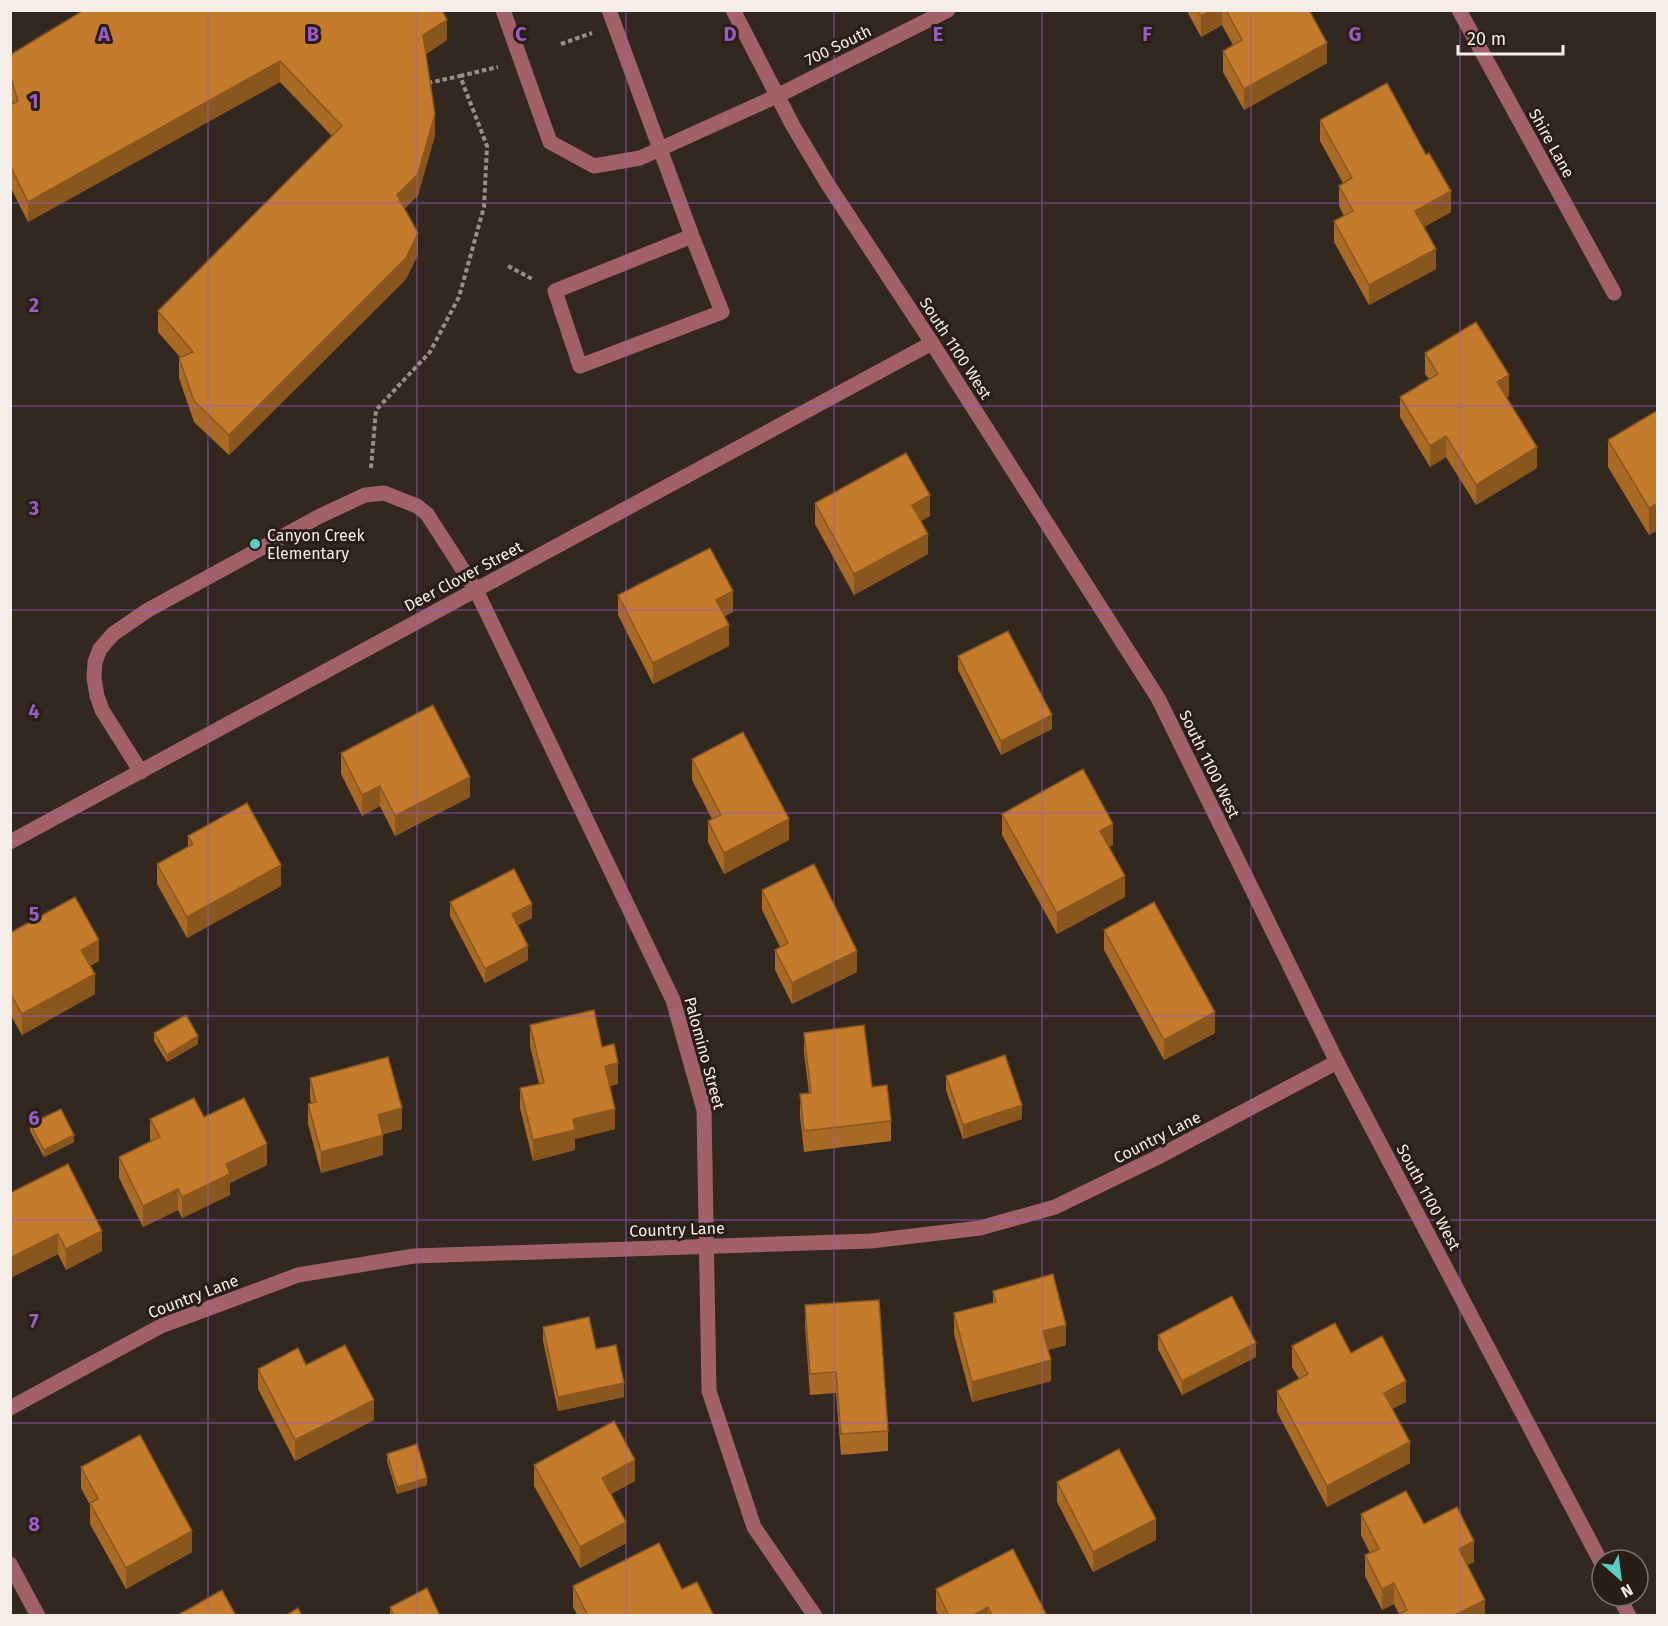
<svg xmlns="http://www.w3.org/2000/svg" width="1668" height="1626" viewBox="0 0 1668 1626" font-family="'Fira Sans',sans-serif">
<rect width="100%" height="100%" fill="#32281f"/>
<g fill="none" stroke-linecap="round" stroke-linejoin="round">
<g stroke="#989088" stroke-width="4" stroke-dasharray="4.5 3" stroke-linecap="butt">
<path d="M561 44 592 33"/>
<path d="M460 76 498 67"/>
<path d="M508 266 534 280"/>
<path d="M371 468 376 410 430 352 459 297 484 207 487 146 460 76 428 83"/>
</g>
<g stroke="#a26168" stroke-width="15">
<path d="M503 10 550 142 594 166 640 158 777 96 948 10"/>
<path d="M609 10 692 236 722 312 580 366 555 291 692 236"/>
<path d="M733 10 793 126 827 183 932 343 1158 698 1337 1062 1602 1564"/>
<path d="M1459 10 1614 293"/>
<path d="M141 772 102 710 97 696 94 678 95 662 100 649 113 634 148 610 320 516 365 495 384 493 417 506 427 514 476 590 673 1000 704 1110 709 1391 754 1527 815 1616"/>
<path d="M10 842 932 343"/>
<path d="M10 1408 161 1326 298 1275 414 1256 871 1241 980 1228 1055 1207 1156 1158 1337 1062"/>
<path d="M10 1564 38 1616"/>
<path d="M1619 1596 1629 1616"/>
</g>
</g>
<g fill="#a96a25">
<path d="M1188 10H1309L1327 63 1244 110 1223 72V51L1233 45 1222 25 1201 37 1188 13Z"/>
<path d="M447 40 426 54 435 135 418 195 404 209 418 254 406 279 229 455 194 422 179 378V358L180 357 158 332V311L332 136 280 82 28 222 10 186V105L13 104 10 96V55Z"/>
<path d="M1320 120 1451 212 1424 227 1436 269 1369 305 1334 242V221L1344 216 1339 206V186L1343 183 1320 141Z"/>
<path d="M1425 353 1509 396 1506 397 1537 468 1476 505 1446 457 1430 467 1400 417V397L1429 379 1425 374Z"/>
<path d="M1658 410V530L1649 535 1608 467V440Z"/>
<path d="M815 503 930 516 921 521 928 554 854 595 815 524Z"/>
<path d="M618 595 733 612 724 616 729 646 653 684 618 615Z"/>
<path d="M958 656 1052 729 1001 755 958 670Z"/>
<path d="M341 753 470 797 395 836 380 806 362 816 341 774Z"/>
<path d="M692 759 789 840 724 874 708 842V821L712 819 692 780Z"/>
<path d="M1002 814 1113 845 1108 847 1125 897 1057 934 1002 835Z"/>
<path d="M188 836 281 886 187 938 157 884V864L188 847Z"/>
<path d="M762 890 857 972 792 1004 775 970V950L780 947 762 910Z"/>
<path d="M450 902 532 918 518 925 528 960 485 983 450 916Z"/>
<path d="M1104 930 1215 1033 1164 1060 1104 950Z"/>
<path d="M10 933 99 961 90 966 95 994 22 1035 10 1014Z"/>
<path d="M530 1025 602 1047 618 1084 610 1086 615 1129 575 1139V1150L533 1161 520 1108V1088L539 1084 530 1046Z"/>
<path d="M154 1033 198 1044 167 1062 154 1041Z"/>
<path d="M804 1033 872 1087 891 1121V1141L804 1152 800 1115V1094L809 1093 804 1053Z"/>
<path d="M946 1076 1022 1119 963 1139 946 1090Z"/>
<path d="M310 1078 402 1129 383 1134V1155L321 1173 308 1124V1104L311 1103 310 1099Z"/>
<path d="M204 1117 267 1165 230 1183V1195L182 1218 178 1210 143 1227 119 1178V1157L151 1141 150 1140V1119Z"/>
<path d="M30 1124 74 1142 44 1157 30 1131Z"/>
<path d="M10 1193 102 1251 66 1270 58 1254 10 1278Z"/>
<path d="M993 1291 1066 1345 1048 1350 1051 1381 972 1402 954 1334V1313L993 1303Z"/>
<path d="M805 1305 888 1431V1451L841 1455 836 1393 810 1395 805 1326Z"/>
<path d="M543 1327 596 1349 624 1397 558 1411 543 1341Z"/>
<path d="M1158 1335 1256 1357 1182 1395 1158 1349Z"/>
<path d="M1292 1346 1351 1353 1406 1402 1392 1409 1410 1463 1327 1507 1277 1412V1391L1299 1379 1292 1367Z"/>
<path d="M306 1365 374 1420 295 1461 258 1389V1369Z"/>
<path d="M387 1454 427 1485 397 1494 387 1461Z"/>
<path d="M534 1465 635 1481 611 1494 626 1543 580 1568 534 1486Z"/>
<path d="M81 1467 192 1552 126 1589 90 1524V1505L81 1488Z"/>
<path d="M1057 1482 1156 1540 1093 1572 1057 1502Z"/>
<path d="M1361 1514 1424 1524 1474 1562 1467 1565 1485 1616 1399 1614 1394 1604 1382 1610 1365 1576V1555L1370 1553 1361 1535Z"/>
<path d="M573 1586 682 1589 714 1616H578L573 1607Z"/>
<path d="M936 1589 1047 1616H938L936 1610Z"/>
<path d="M390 1607 440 1616H390Z"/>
</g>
<g fill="#89561e">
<path d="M1212 10H1222V25L1201 37V16Z"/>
<path d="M447 20V40L423 55V35Z"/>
<path d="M1327 43V63L1244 110V89Z"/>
<path d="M280 61V82L28 222V202Z"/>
<path d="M435 114V135L418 195 397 216V195Z"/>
<path d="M1451 191V212L1415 231V211Z"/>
<path d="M418 233V254L406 279 229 455V435Z"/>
<path d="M1436 249V269L1369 305V285Z"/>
<path d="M1509 375V396L1497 403V382Z"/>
<path d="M1446 436V457L1430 467V446Z"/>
<path d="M1537 447V468L1476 505V485Z"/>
<path d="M930 495V516L912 526V505Z"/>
<path d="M1658 503V530L1649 535V508Z"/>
<path d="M928 534V554L854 595V574Z"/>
<path d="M733 591V612L716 621V600Z"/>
<path d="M729 625V646L653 684V663Z"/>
<path d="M1052 715V729L1001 755V741Z"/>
<path d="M470 777V797L395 836V816Z"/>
<path d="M380 786V806L362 816V795Z"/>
<path d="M789 819V840L724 874V853Z"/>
<path d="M1113 824V845L1100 852V831Z"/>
<path d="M281 865V886L187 938V917Z"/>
<path d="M1125 876V897L1057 934V913Z"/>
<path d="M532 904V918L512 928V914Z"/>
<path d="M99 940V961L81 970V950Z"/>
<path d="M528 946V960L485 983V969Z"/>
<path d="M857 951V972L792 1004V983Z"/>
<path d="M95 974V994L22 1035V1014Z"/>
<path d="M1215 1012V1033L1164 1060V1040Z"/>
<path d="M198 1036V1044L167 1062V1055Z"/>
<path d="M618 1063V1084L605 1087V1066Z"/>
<path d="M1022 1105V1119L963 1139V1125Z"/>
<path d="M402 1108V1129L378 1136V1115Z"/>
<path d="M615 1109V1129L575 1139V1150L533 1161V1140L573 1119Z"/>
<path d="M74 1135V1142L44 1157V1150Z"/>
<path d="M383 1135V1155L321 1173V1152Z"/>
<path d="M267 1144V1165L230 1183V1195L182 1218V1197L226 1164Z"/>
<path d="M178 1189V1210L143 1227V1206Z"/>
<path d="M102 1231V1251L66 1270V1249Z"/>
<path d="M58 1234V1254L10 1278V1258Z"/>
<path d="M1066 1325V1345L1043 1351V1331Z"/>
<path d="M1256 1343V1357L1182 1395V1381Z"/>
<path d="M1051 1360V1381L972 1402V1382Z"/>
<path d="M1406 1381V1402L1384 1413V1393Z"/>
<path d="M624 1383V1397L558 1411V1397Z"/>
<path d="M374 1400V1420L295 1461V1440Z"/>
<path d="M1410 1442V1463L1327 1507V1486Z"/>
<path d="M635 1460V1481L602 1498V1478Z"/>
<path d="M427 1478V1485L397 1494V1487Z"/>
<path d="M1156 1519V1540L1093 1572V1552Z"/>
<path d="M626 1522V1543L580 1568V1547Z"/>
<path d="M192 1531V1552L126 1589V1568Z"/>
<path d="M1474 1541V1562L1459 1569V1549Z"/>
<path d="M1394 1583V1604L1382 1610V1589Z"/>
<path d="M1485 1600V1616H1453Z"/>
<path d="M988 1607V1616H972Z"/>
</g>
<g fill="#c47b2b" stroke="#89561e" stroke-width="1.5">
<path d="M84 10H442L447 20 423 35 435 114 418 174 397 195 418 233 406 258 229 435 194 401 179 358 193 352 158 311 342 126 280 61 28 202 10 165V105L18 101 10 75V55Z"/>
<path d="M1198 10H1212L1201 16Z"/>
<path d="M1226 10H1309L1327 43 1244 89 1223 51 1242 40Z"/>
<path d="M1387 83 1426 155 1429 153 1451 191 1415 211 1436 249 1369 285 1334 221 1353 211 1339 186 1352 178 1320 120Z"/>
<path d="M1476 322 1509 375 1497 382 1537 447 1476 485 1446 436 1430 446 1400 397 1438 374 1425 353Z"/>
<path d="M1658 410V503L1649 508 1608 440Z"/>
<path d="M906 453 930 495 912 505 928 534 854 574 815 503Z"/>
<path d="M710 548 733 591 716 600 729 625 653 663 618 595Z"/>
<path d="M1008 631 1052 715 1001 741 958 656Z"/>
<path d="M433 705 470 777 395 816 380 786 362 795 341 753Z"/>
<path d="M743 732 789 819 724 853 708 821 721 815 692 759Z"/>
<path d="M1083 769 1113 824 1100 831 1125 876 1057 913 1002 814Z"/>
<path d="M247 803 281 865 187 917 157 864 193 844 188 836Z"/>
<path d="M814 864 857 951 792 983 775 950 788 943 762 890Z"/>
<path d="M514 869 532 904 512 914 528 946 485 969 450 902Z"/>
<path d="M75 897 99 940 81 950 95 974 22 1014 10 993V933Z"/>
<path d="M1154 902 1215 1012 1164 1040 1104 930Z"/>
<path d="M594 1010 602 1047 614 1044 618 1063 605 1066 615 1109 573 1119 575 1130 533 1140 520 1088 544 1083 530 1025Z"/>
<path d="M186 1015 198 1036 167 1055 154 1033Z"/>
<path d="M864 1025 872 1087 887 1085 891 1121 804 1131 800 1094 811 1093 804 1033Z"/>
<path d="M1005 1055 1022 1105 963 1125 946 1076Z"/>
<path d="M388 1057 402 1108 378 1115 383 1135 321 1152 308 1104 316 1102 310 1078Z"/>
<path d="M194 1098 204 1117 244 1098 267 1144 226 1164 230 1174 182 1197 178 1189 143 1206 119 1157 160 1137 150 1119Z"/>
<path d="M61 1109 74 1135 44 1150 30 1124Z"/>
<path d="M68 1164 102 1231 66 1249 58 1234 10 1258V1193Z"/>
<path d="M1053 1274 1066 1325 1043 1331 1051 1360 972 1382 954 1313 996 1302 993 1291Z"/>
<path d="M1232 1296 1256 1343 1182 1381 1158 1335Z"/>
<path d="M879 1300 888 1431 841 1434 836 1372 810 1374 805 1305Z"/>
<path d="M589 1317 596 1349 616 1345 624 1383 558 1397 543 1327Z"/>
<path d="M1335 1323 1351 1353 1382 1336 1406 1381 1384 1393 1410 1442 1327 1486 1277 1391 1308 1374 1292 1346Z"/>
<path d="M345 1345 374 1400 295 1440 258 1369 298 1348 306 1365Z"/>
<path d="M614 1421 635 1460 602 1478 626 1522 580 1547 534 1465Z"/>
<path d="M140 1435 192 1531 126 1568 90 1503 98 1499 81 1467Z"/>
<path d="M417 1444 427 1478 397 1487 387 1454Z"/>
<path d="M1119 1449 1156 1519 1093 1552 1057 1482Z"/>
<path d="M1406 1491 1424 1524 1457 1507 1474 1541 1459 1549 1485 1600 1453 1616H1396L1407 1610 1394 1583 1382 1589 1365 1555 1379 1549 1361 1514Z"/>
<path d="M659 1543 682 1589 697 1582 714 1616H588L573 1586Z"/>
<path d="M1013 1549 1047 1616H992L988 1607 972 1616H949L936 1589Z"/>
<path d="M427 1588 440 1616H394L390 1607Z"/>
<path d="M222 1590 236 1616H176Z"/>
<path d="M298 1608 302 1616H285Z"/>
</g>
<path fill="none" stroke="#9a5cc9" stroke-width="1.5" stroke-opacity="0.55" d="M208 10V1616M417 10V1616M626 10V1616M834 10V1616M1042 10V1616M1251 10V1616M1460 10V1616M10 203H1658M10 406H1658M10 610H1658M10 813H1658M10 1016H1658M10 1220H1658M10 1423H1658"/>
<circle fill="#57cec1" stroke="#281e16" stroke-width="2" cx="255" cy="544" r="6"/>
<g text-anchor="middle" stroke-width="6" stroke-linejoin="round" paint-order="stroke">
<g font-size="16" fill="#f5eee8" stroke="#281e16">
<text transform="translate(838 45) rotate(-26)" y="6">700 South</text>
<text transform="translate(1552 143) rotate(61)" y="6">Shire Lane</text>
<text transform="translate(956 348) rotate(57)" y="6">South 1100 West</text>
<text transform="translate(463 576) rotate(-28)" y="6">Deer Clover Street</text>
<text transform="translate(1210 764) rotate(64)" y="6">South 1100 West</text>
<text transform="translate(705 1053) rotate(75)" y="6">Palomino Street</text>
<text transform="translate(1157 1137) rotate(-27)" y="6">Country Lane</text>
<text transform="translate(1429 1197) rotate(62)" y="6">South 1100 West</text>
<text transform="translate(677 1229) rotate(-2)" y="6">Country Lane</text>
<text transform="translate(193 1296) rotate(-21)" y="6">Country Lane</text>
</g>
<g font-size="16" fill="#f5eee8" stroke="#281e16" text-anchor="start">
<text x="267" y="541">Canyon Creek<tspan x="267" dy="18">Elementary</tspan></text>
</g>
</g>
<g font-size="20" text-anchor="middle" font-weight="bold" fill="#9a5cc9" stroke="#281e16" stroke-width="6" stroke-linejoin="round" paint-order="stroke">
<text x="104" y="41">A</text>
<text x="313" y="41">B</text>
<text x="521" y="41">C</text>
<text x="730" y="41">D</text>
<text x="938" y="41">E</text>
<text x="1147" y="41">F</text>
<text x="1355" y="41">G</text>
<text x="34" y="108">1</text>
<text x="34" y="312">2</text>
<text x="34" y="515">3</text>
<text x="34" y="718">4</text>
<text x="34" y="921">5</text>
<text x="34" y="1125">6</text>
<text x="34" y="1328">7</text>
<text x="34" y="1531">8</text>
</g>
<rect width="1668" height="1626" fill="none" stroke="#f5eee8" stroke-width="24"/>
<g transform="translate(1620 1578) rotate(152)"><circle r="28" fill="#281e16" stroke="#7a716a" stroke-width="1.5"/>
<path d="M0-4.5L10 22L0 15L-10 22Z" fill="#57cec1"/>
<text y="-9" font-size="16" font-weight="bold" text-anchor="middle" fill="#f5eee8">N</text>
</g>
<path d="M1458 45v9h105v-9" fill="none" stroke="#f5eee8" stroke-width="3"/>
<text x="1467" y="45" font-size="18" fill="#f5eee8" stroke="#281e16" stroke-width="4.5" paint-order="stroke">20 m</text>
</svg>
